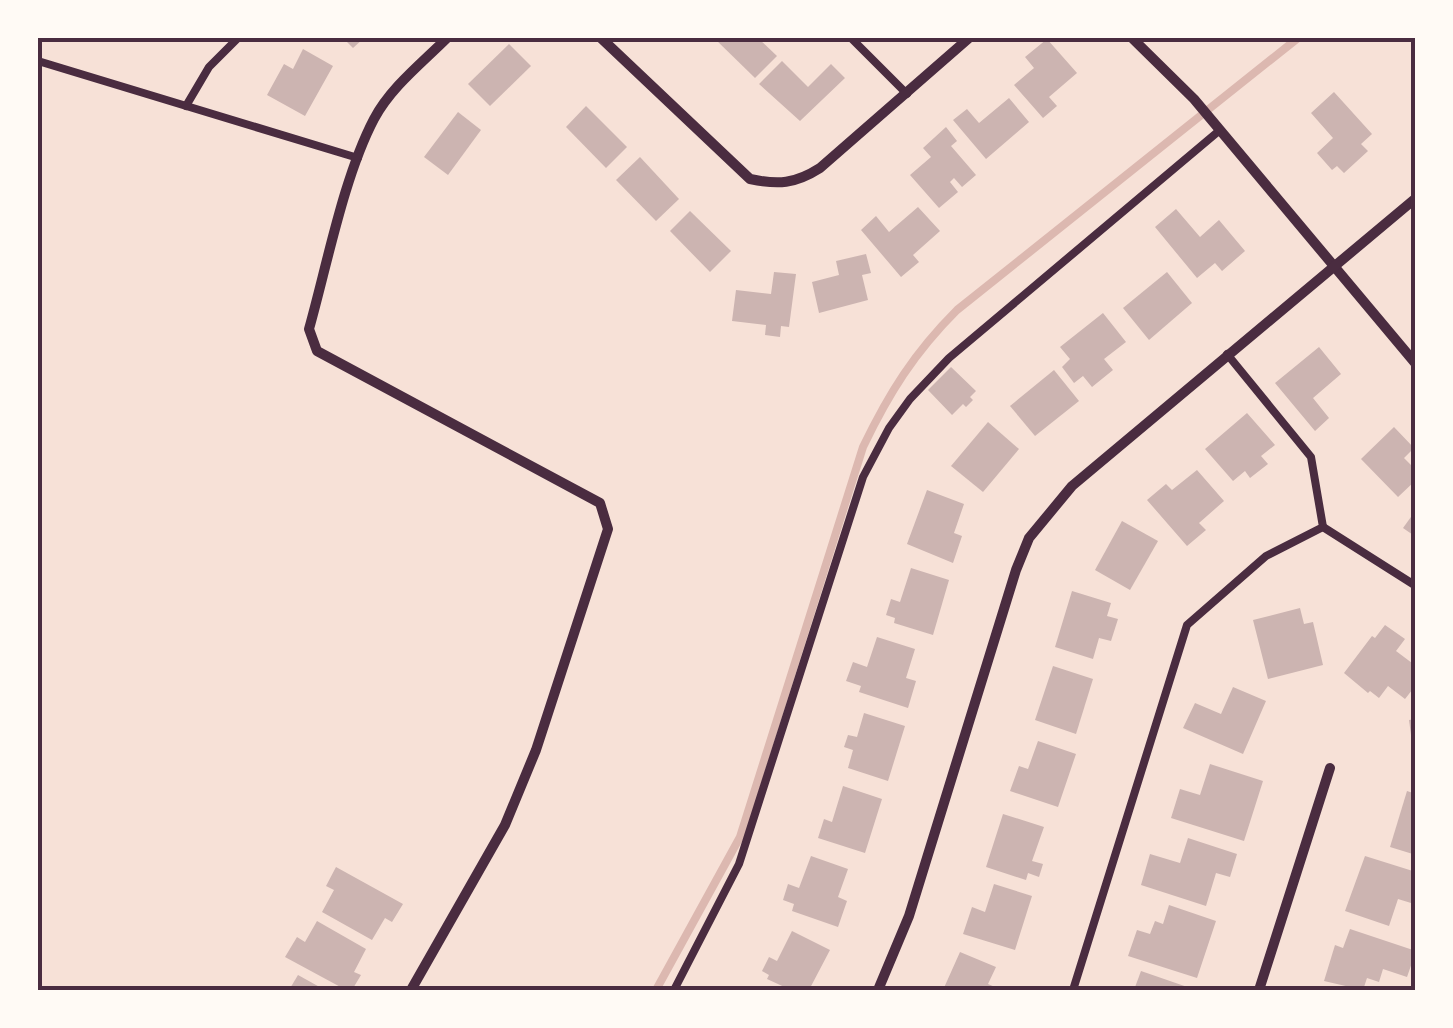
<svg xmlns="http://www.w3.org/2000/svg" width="1453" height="1028" viewBox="0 0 1453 1028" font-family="'Asap Condensed',sans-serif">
<rect width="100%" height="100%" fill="#f7e1d7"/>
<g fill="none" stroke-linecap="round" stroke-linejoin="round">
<path stroke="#dcb8b0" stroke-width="8" d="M656 990 740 837 863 447C889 393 914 353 957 310L1298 38"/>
</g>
<g fill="#ccb4b1">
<path d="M343 38H364L353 48Z"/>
<path d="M714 38H758L777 56 755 78Z"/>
<path d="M1047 39 1077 73 1049 97 1057 106 1043 118 1014 85 1034 68 1025 57Z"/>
<path d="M509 44 531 66 490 106 468 84Z"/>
<path d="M303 49 333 66 305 116 267 95 284 64 293 69Z"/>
<path d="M782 61 808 87 831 64 845 78 800 121 759 84Z"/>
<path d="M1334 92 1372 134 1361 144 1368 151 1344 173 1337 166 1332 170 1317 153 1333 138 1311 113Z"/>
<path d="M1009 98 1029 122 986 159 953 120 967 109 979 123Z"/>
<path d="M586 106 627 147 606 168 566 127Z"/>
<path d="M458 112 481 130 448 175 424 157Z"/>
<path d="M946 127 957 141 951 146 976 175 962 187 954 178 950 182 958 192 939 208 910 175 931 157 923 148Z"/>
<path d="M640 157 679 199 656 221 616 180Z"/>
<path d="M918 207 940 231 913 255 919 262 901 277 861 230 876 216 889 232Z"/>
<path d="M1176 209 1200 237 1219 220 1245 251 1222 271 1215 263 1197 278 1155 227Z"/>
<path d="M690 211 731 251 710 272 670 231Z"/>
<path d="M866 254 871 273 862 275 868 300 819 313 812 282 839 275 836 261Z"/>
<path d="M774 272 796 274 789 327 781 326 780 337 765 335 766 325 732 321 736 290 771 294Z"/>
<path d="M1167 272 1192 303 1149 340 1123 308Z"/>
<path d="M1103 313 1126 342 1104 359 1113 370 1092 387 1083 376 1074 383 1062 367 1070 359 1060 347Z"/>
<path d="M1319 347 1341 374 1313 398 1329 418 1315 431 1275 383Z"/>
<path d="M951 367 976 391 970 397 973 400 966 407 963 404 952 415 928 390Z"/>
<path d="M1054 370 1079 401 1035 436 1010 406Z"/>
<path d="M1247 413 1275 445 1261 456 1268 464 1250 478 1245 471 1233 481 1205 449Z"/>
<path d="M988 422 1019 449 983 492 951 466Z"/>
<path d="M1394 427 1414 448 1404 458 1416 470V480L1398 497 1361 459Z"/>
<path d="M1197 470 1224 501 1199 523 1206 530 1187 546 1147 500 1166 484 1172 490Z"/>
<path d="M927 490 964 504 954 533 962 536 953 563 907 544Z"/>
<path d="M1416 510V537L1403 528Z"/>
<path d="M1122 521 1158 541 1130 590 1095 570Z"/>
<path d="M911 568 949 580 933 635 894 623 895 618 886 615 891 599 900 602Z"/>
<path d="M1072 591 1111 603 1107 616 1118 619 1111 641 1099 638 1093 659 1055 647Z"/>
<path d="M1300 608 1304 624 1313 622 1323 665 1268 679 1253 620Z"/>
<path d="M1385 625 1405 639 1396 651 1416 666V685L1405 699 1388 686 1379 698 1370 691 1368 693 1344 673 1372 636 1375 638Z"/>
<path d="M877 637 915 649 906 678 916 681 908 708 859 692 861 686 846 681 853 662 867 667Z"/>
<path d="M1053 666 1093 679 1076 734 1035 720Z"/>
<path d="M1233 687 1266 701 1243 754 1183 728 1195 703 1221 714Z"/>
<path d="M864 713 905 726 888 781 848 768 853 750 844 747 848 735 857 737Z"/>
<path d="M1416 719V750H1413L1409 720Z"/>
<path d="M1038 741 1076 754 1058 807 1010 791 1019 766 1028 769Z"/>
<path d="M1210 764 1263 781 1244 841 1171 818 1180 789 1200 795Z"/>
<path d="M843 786 882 799 865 853 818 838 824 819 832 822Z"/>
<path d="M1407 791 1416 794V855L1390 847Z"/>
<path d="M1003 814 1044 827 1032 861 1043 864 1039 877 1028 873 1026 880 986 867Z"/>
<path d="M1188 838 1237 854 1230 877 1216 873 1206 906 1141 885 1150 854 1180 863Z"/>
<path d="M811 856 848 869 838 897 847 901 838 927 792 911 794 904 783 900 788 884 799 888Z"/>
<path d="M1365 856 1416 872V889L1411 903 1398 899 1389 926 1345 911Z"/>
<path d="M336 867 403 904 392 922 385 918 372 940 322 912 334 890 326 886Z"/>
<path d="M994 884 1032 896 1015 950 963 934 972 907 985 912Z"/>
<path d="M1169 905 1216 921 1197 978 1128 956 1137 930 1150 934 1155 921 1163 924Z"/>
<path d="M317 921 366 949 354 972 361 975 352 990H346L285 957 297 937 305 942Z"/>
<path d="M1350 929 1416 951 1407 977 1383 969 1379 982 1367 978 1363 990 1324 981 1335 945 1343 948Z"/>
<path d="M792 931 830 950 809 990H791L767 979 769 975 762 971 769 957 777 961Z"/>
<path d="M960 952 996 967 988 984 1002 990H943Z"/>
<path d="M1141 971 1196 990H1134Z"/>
<path d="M298 975 325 990H289Z"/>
</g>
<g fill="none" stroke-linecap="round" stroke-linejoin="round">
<g stroke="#4a2c40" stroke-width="8">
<path d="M851 38 907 94"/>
<path d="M38 61 358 158"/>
<path d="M186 106 209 67 238 38"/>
<path d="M1323 527 1416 586"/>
<path d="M674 990 739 864 863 477 889 428 910 399 949 358 1220 130"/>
<path d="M1073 990 1187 625 1266 556 1323 527 1311 457 1227 354"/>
</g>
<g stroke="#4a2c40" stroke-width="10">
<path d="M601 38 750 179C778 185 795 184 820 168L969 38"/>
<path d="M1132 38 1194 99 1416 364"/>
<path d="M411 990 505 825 536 750 608 529 600 503 317 351 309 329C327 265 344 176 374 119 391 87 422 63 447 38"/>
<path d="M878 990 909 916 1016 570 1029 538 1072 486 1416 198"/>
<path d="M1259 990 1330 768"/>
</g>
</g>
<rect width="1453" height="1028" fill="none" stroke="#fffaf5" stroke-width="80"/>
<rect x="40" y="40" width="1373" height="948" fill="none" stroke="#4a2c40" stroke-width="4"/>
</svg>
